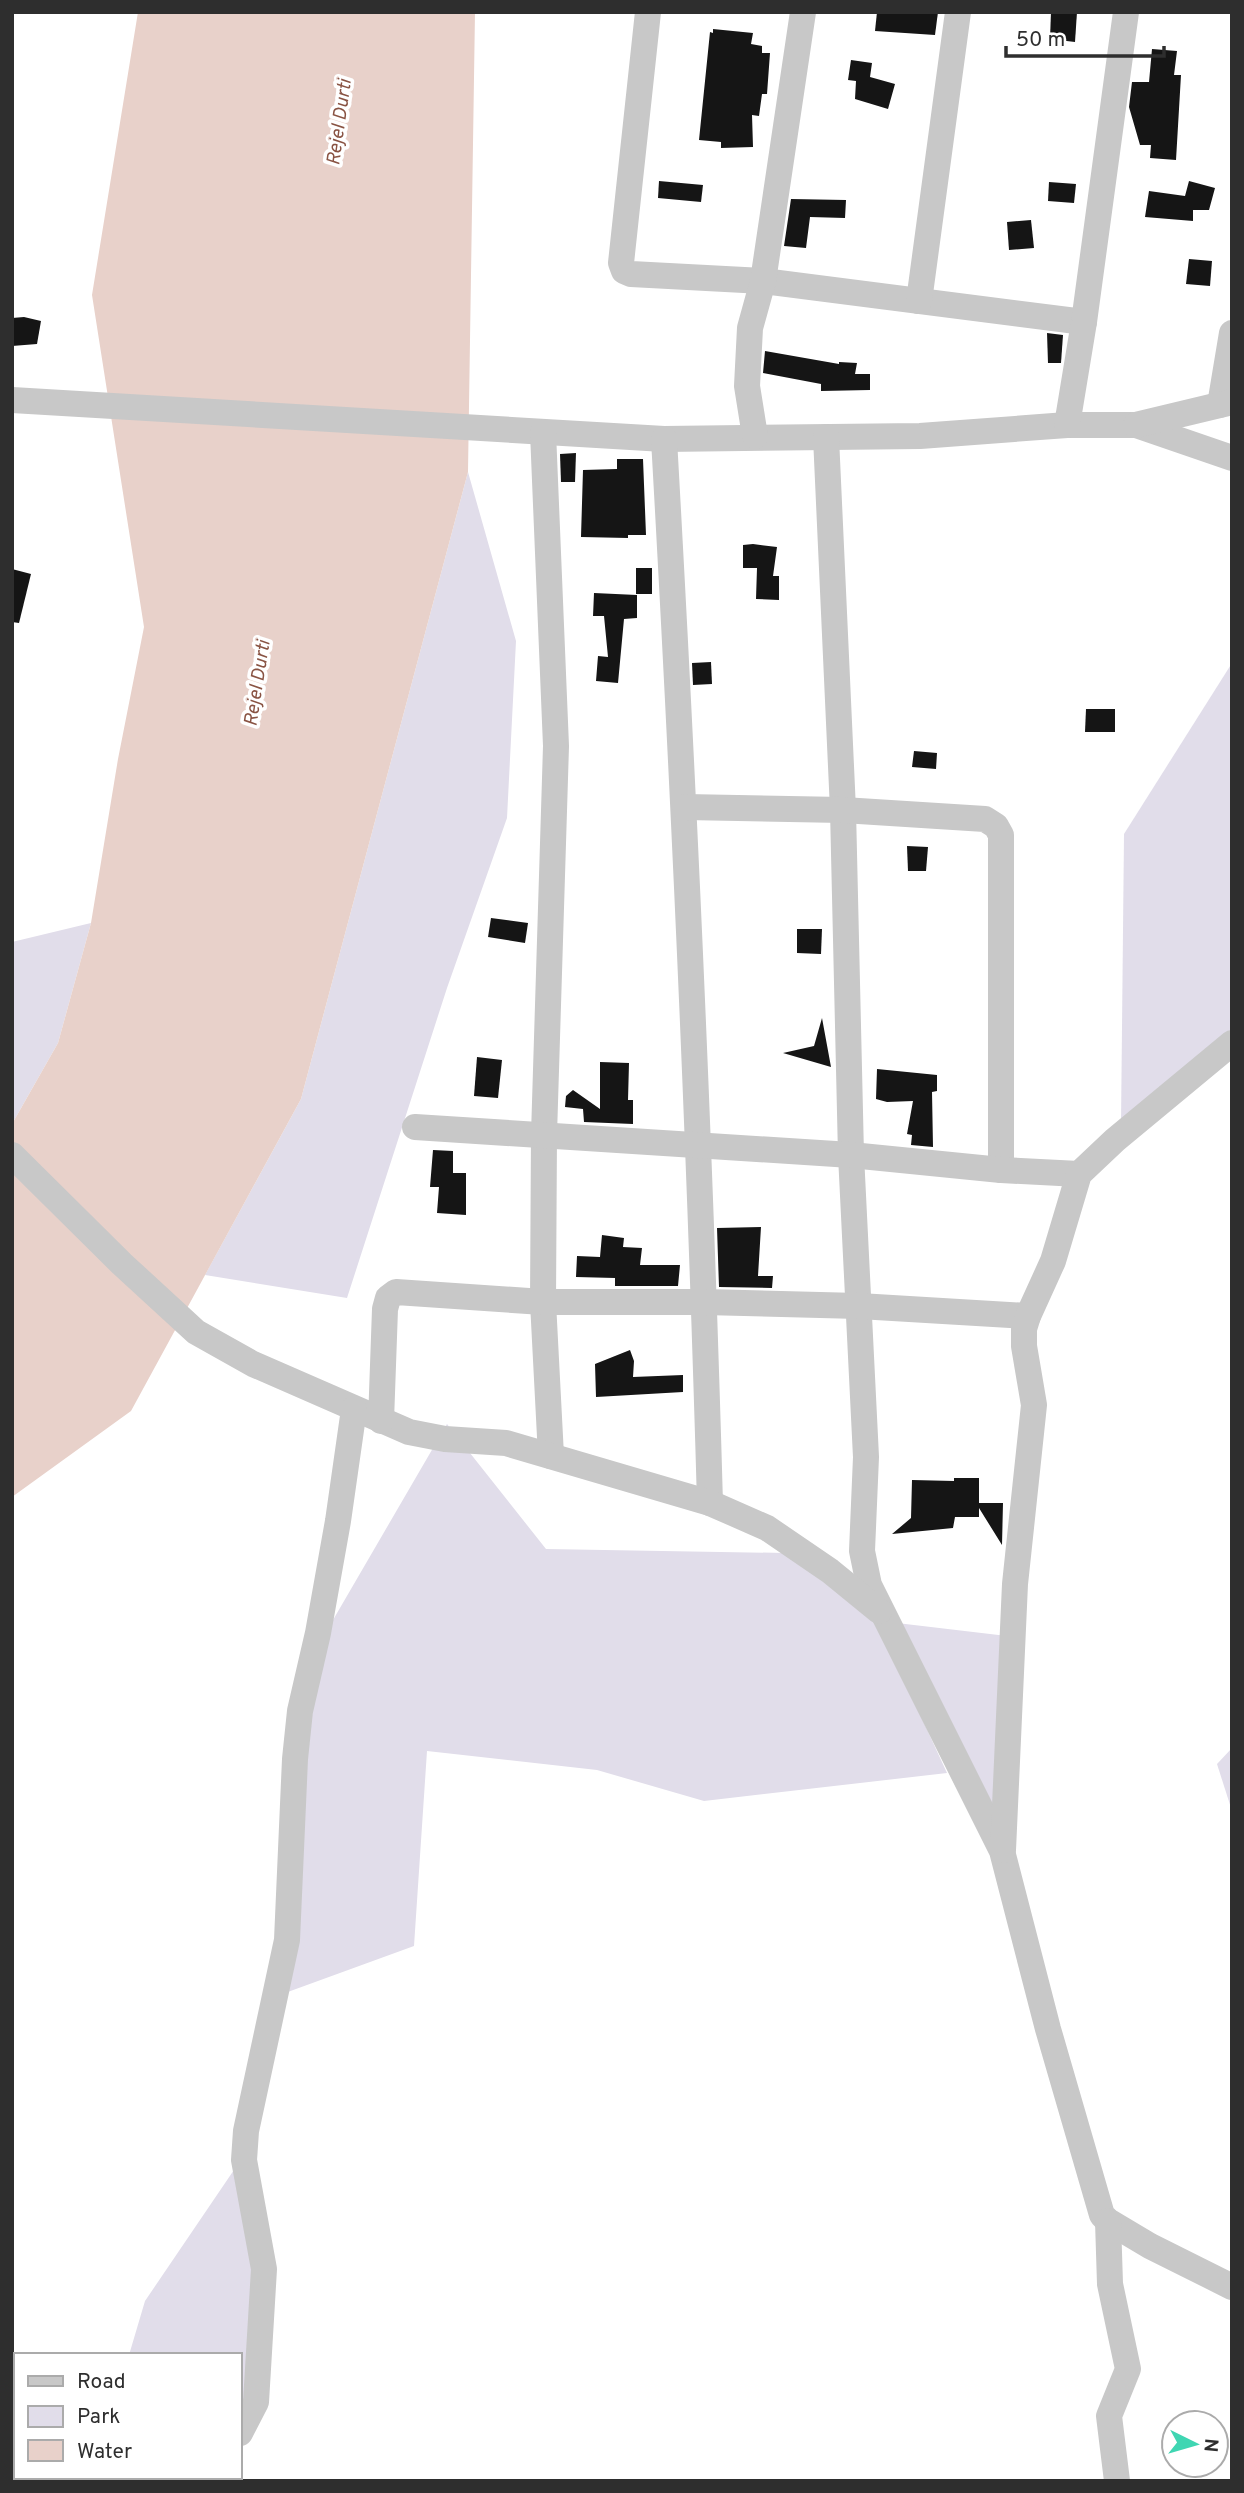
<svg xmlns="http://www.w3.org/2000/svg" width="1244" height="2493" viewBox="0 0 1244 2493" font-family="Overpass,sans-serif">
<rect width="100%" height="100%" fill="#fff"/>
<g fill="#e1ddea">
<path d="M468 472 516 641 507 818 447 988 347 1298 205 1275 301 1099Z"/>
<path d="M1232 663V1037L1121 1124 1124 834Z"/>
<path d="M91 923 58 1043 12 1124V942Z"/>
<path d="M447 1424 546 1549 785 1553 877 1621 947 1773 704 1801 597 1770 427 1751 414 1946 285 1993 305 1729 326 1632Z"/>
<path d="M897 1623 1007 1636 996 1820Z"/>
<path d="M1232 1748V1811L1217 1764Z"/>
<path d="M238 2164 257 2268 251 2401 240 2423V2355H129L145 2301Z"/>
<path d="M61 2477H203L200 2481H58Z"/>
</g>
<path fill="#e8d1ca" d="M138 12H475L468 472 301 1099 131 1411 12 1497V1124L58 1043 91 923 118 759 144 627 92 295Z"/>
<g fill="#151515">
<path d="M877 12H938L935 35 875 31Z"/>
<path d="M1051 12H1077L1075 42 1050 39Z"/>
<path d="M713 29 753 33 751 44 762 46V53H770L767 94H762L759 116 752 115 753 147 721 148V142L699 140 710 32 713 33Z"/>
<path d="M1152 49 1177 51 1174 75H1181L1176 160 1150 158 1151 145H1140L1129 107 1132 82H1149Z"/>
<path d="M851 60 872 63 870 77 895 84 888 109 855 99 856 81 848 80Z"/>
<path d="M659 181 703 185 701 202 658 198Z"/>
<path d="M1189 181 1215 188 1209 210H1193V221L1145 217 1149 191 1185 196Z"/>
<path d="M1049 182 1076 184 1074 203 1048 201Z"/>
<path d="M791 199 846 200 845 218 810 217 806 248 784 246Z"/>
<path d="M1031 220 1034 248 1009 250 1007 222Z"/>
<path d="M1189 259 1212 261 1210 286 1186 284Z"/>
<path d="M24 317 41 321 37 344 12 346V318Z"/>
<path d="M1047 333 1063 335 1061 363H1048Z"/>
<path d="M765 351 839 364V362L857 363 855 374H870V390L821 391V384L763 373Z"/>
<path d="M576 453 575 482H561L560 454Z"/>
<path d="M617 459H643L646 535H628V538L581 537 583 470 617 469Z"/>
<path d="M753 544 777 547 773 576H779V600L756 599 757 568H743V545Z"/>
<rect x="636" y="568" width="16" height="26"/>
<path d="M12 569 31 574 19 623 12 622Z"/>
<path d="M594 593 637 595V618L624 619 618 683 596 681 598 656 608 657 604 616H593Z"/>
<path d="M711 662 712 684 693 685 692 663Z"/>
<path d="M1086 709H1115V732H1085Z"/>
<path d="M914 751 937 753 936 769 912 767Z"/>
<path d="M907 846 928 847 926 871H908Z"/>
<path d="M491 918 528 923 525 943 488 937Z"/>
<path d="M797 929H822L821 954 797 953Z"/>
<path d="M822 1018 831 1067 783 1053 814 1046Z"/>
<path d="M477 1057 502 1060 498 1098 474 1096Z"/>
<path d="M600 1062 629 1063 628 1100H633V1124L584 1122 583 1109 565 1107 566 1096 573 1090 600 1109Z"/>
<path d="M877 1069 937 1075V1091L932 1092 933 1147 911 1145 912 1135 907 1134 913 1101 887 1102 876 1099Z"/>
<path d="M433 1150 453 1151V1173H466V1215L437 1213 439 1187H430Z"/>
<path d="M761 1227 758 1276H773L772 1288 719 1287 717 1228Z"/>
<path d="M602 1235 624 1238 623 1247 642 1248 640 1265H680L678 1286H615V1278L576 1277 577 1256 600 1257Z"/>
<path d="M630 1350 634 1361 633 1377 683 1375V1392L596 1397 595 1364Z"/>
<path d="M954 1478H979V1503H1003L1002 1545 979 1508V1517H955L953 1528 892 1534 911 1518 912 1480 954 1481Z"/>
</g>
<g fill="none" stroke-linecap="round" stroke-linejoin="round">
<g stroke="#c8c8c8" stroke-width="26">
<path d="M648 12 621 263 624 271 631 274 763 281 1084 322"/>
<path d="M919 301 958 12"/>
<path d="M12 400 664 439 920 436 1067 425H1136L1232 458"/>
<path d="M1220 405 1232 333"/>
<path d="M1067 425 1084 322 1126 12"/>
<path d="M1136 425 1232 402"/>
<path d="M543 432 556 746 544 1135 543 1302 551 1456"/>
<path d="M755 436 747 386 750 328 763 281 803 12"/>
<path d="M826 437 843 810 851 1155 866 1457 862 1551 869 1585 1002 1851 1048 2029 1102 2215 1108 2221 1150 2246 1232 2287"/>
<path d="M664 439C684 793 700 1148 710 1503"/>
<path d="M685 807 843 810 985 819 996 826 1001 835V1170"/>
<path d="M415 1127 851 1155 1001 1170 1079 1174"/>
<path d="M12 1155 122 1264 196 1332 253 1364 409 1432 445 1439 506 1443 710 1503 767 1528 830 1571 879 1611"/>
<path d="M381 1421 385 1309 388 1298 396 1292 543 1302H704L859 1306 1028 1316"/>
<path d="M1003 1850 1015 1584 1034 1405 1024 1346V1329L1028 1316 1053 1261 1079 1174 1115 1140 1232 1043"/>
<path d="M1108 2221 1110 2284 1128 2369 1109 2416 1117 2481"/>
<path d="M240 2433 256 2402 264 2269 244 2160 246 2131 287 1940 295 1759 300 1711 318 1633 338 1521 354 1409"/>
<path d="M205 2481 208 2477"/>
</g>
</g>
<g text-anchor="middle" stroke-width="7" stroke-linejoin="round" paint-order="stroke">
<g font-size="19" font-style="italic" fill="#895343" stroke="#fff">
<text transform="translate(338 122) rotate(-82)" y="7">Rejel Durti</text>
<text transform="translate(256 683) rotate(-81)" y="7">Rejel Durti</text>
</g>
</g>
<rect width="1244" height="2493" fill="none" stroke="#2e2e2e" stroke-width="28"/>
<rect x="14" y="2353" width="228" height="126" fill="#ffffff" stroke="#ababab" stroke-width="2"/>
<rect x="28" y="2376" width="35" height="10" fill="#c8c8c8" stroke="#ababab" stroke-width="2"/>
<text x="77" y="2388" font-size="21" fill="#2e2e2e">Road</text>
<rect x="28" y="2406" width="35" height="21" fill="#e1ddea" stroke="#ababab" stroke-width="2"/>
<text x="77" y="2423" font-size="21" fill="#2e2e2e">Park</text>
<rect x="28" y="2440" width="35" height="21" fill="#e8d1ca" stroke="#ababab" stroke-width="2"/>
<text x="77" y="2458" font-size="21" fill="#2e2e2e">Water</text>
<g transform="translate(1195 2444) rotate(95)"><circle r="33" fill="#ffffff" stroke="#ababab" stroke-width="2"/>
<path d="M0-5L12 26L0 18L-12 26Z" fill="#3fd6b2"/>
<text y="-10" font-size="19" font-weight="bold" text-anchor="middle" fill="#2e2e2e">N</text>
</g>
<path d="M1006 46v10h158v-10" fill="none" stroke="#2e2e2e" stroke-width="3.5"/>
<text x="1016" y="46" font-size="21" fill="#2e2e2e" stroke="#ffffff" stroke-width="5" paint-order="stroke">50 m</text>
</svg>
